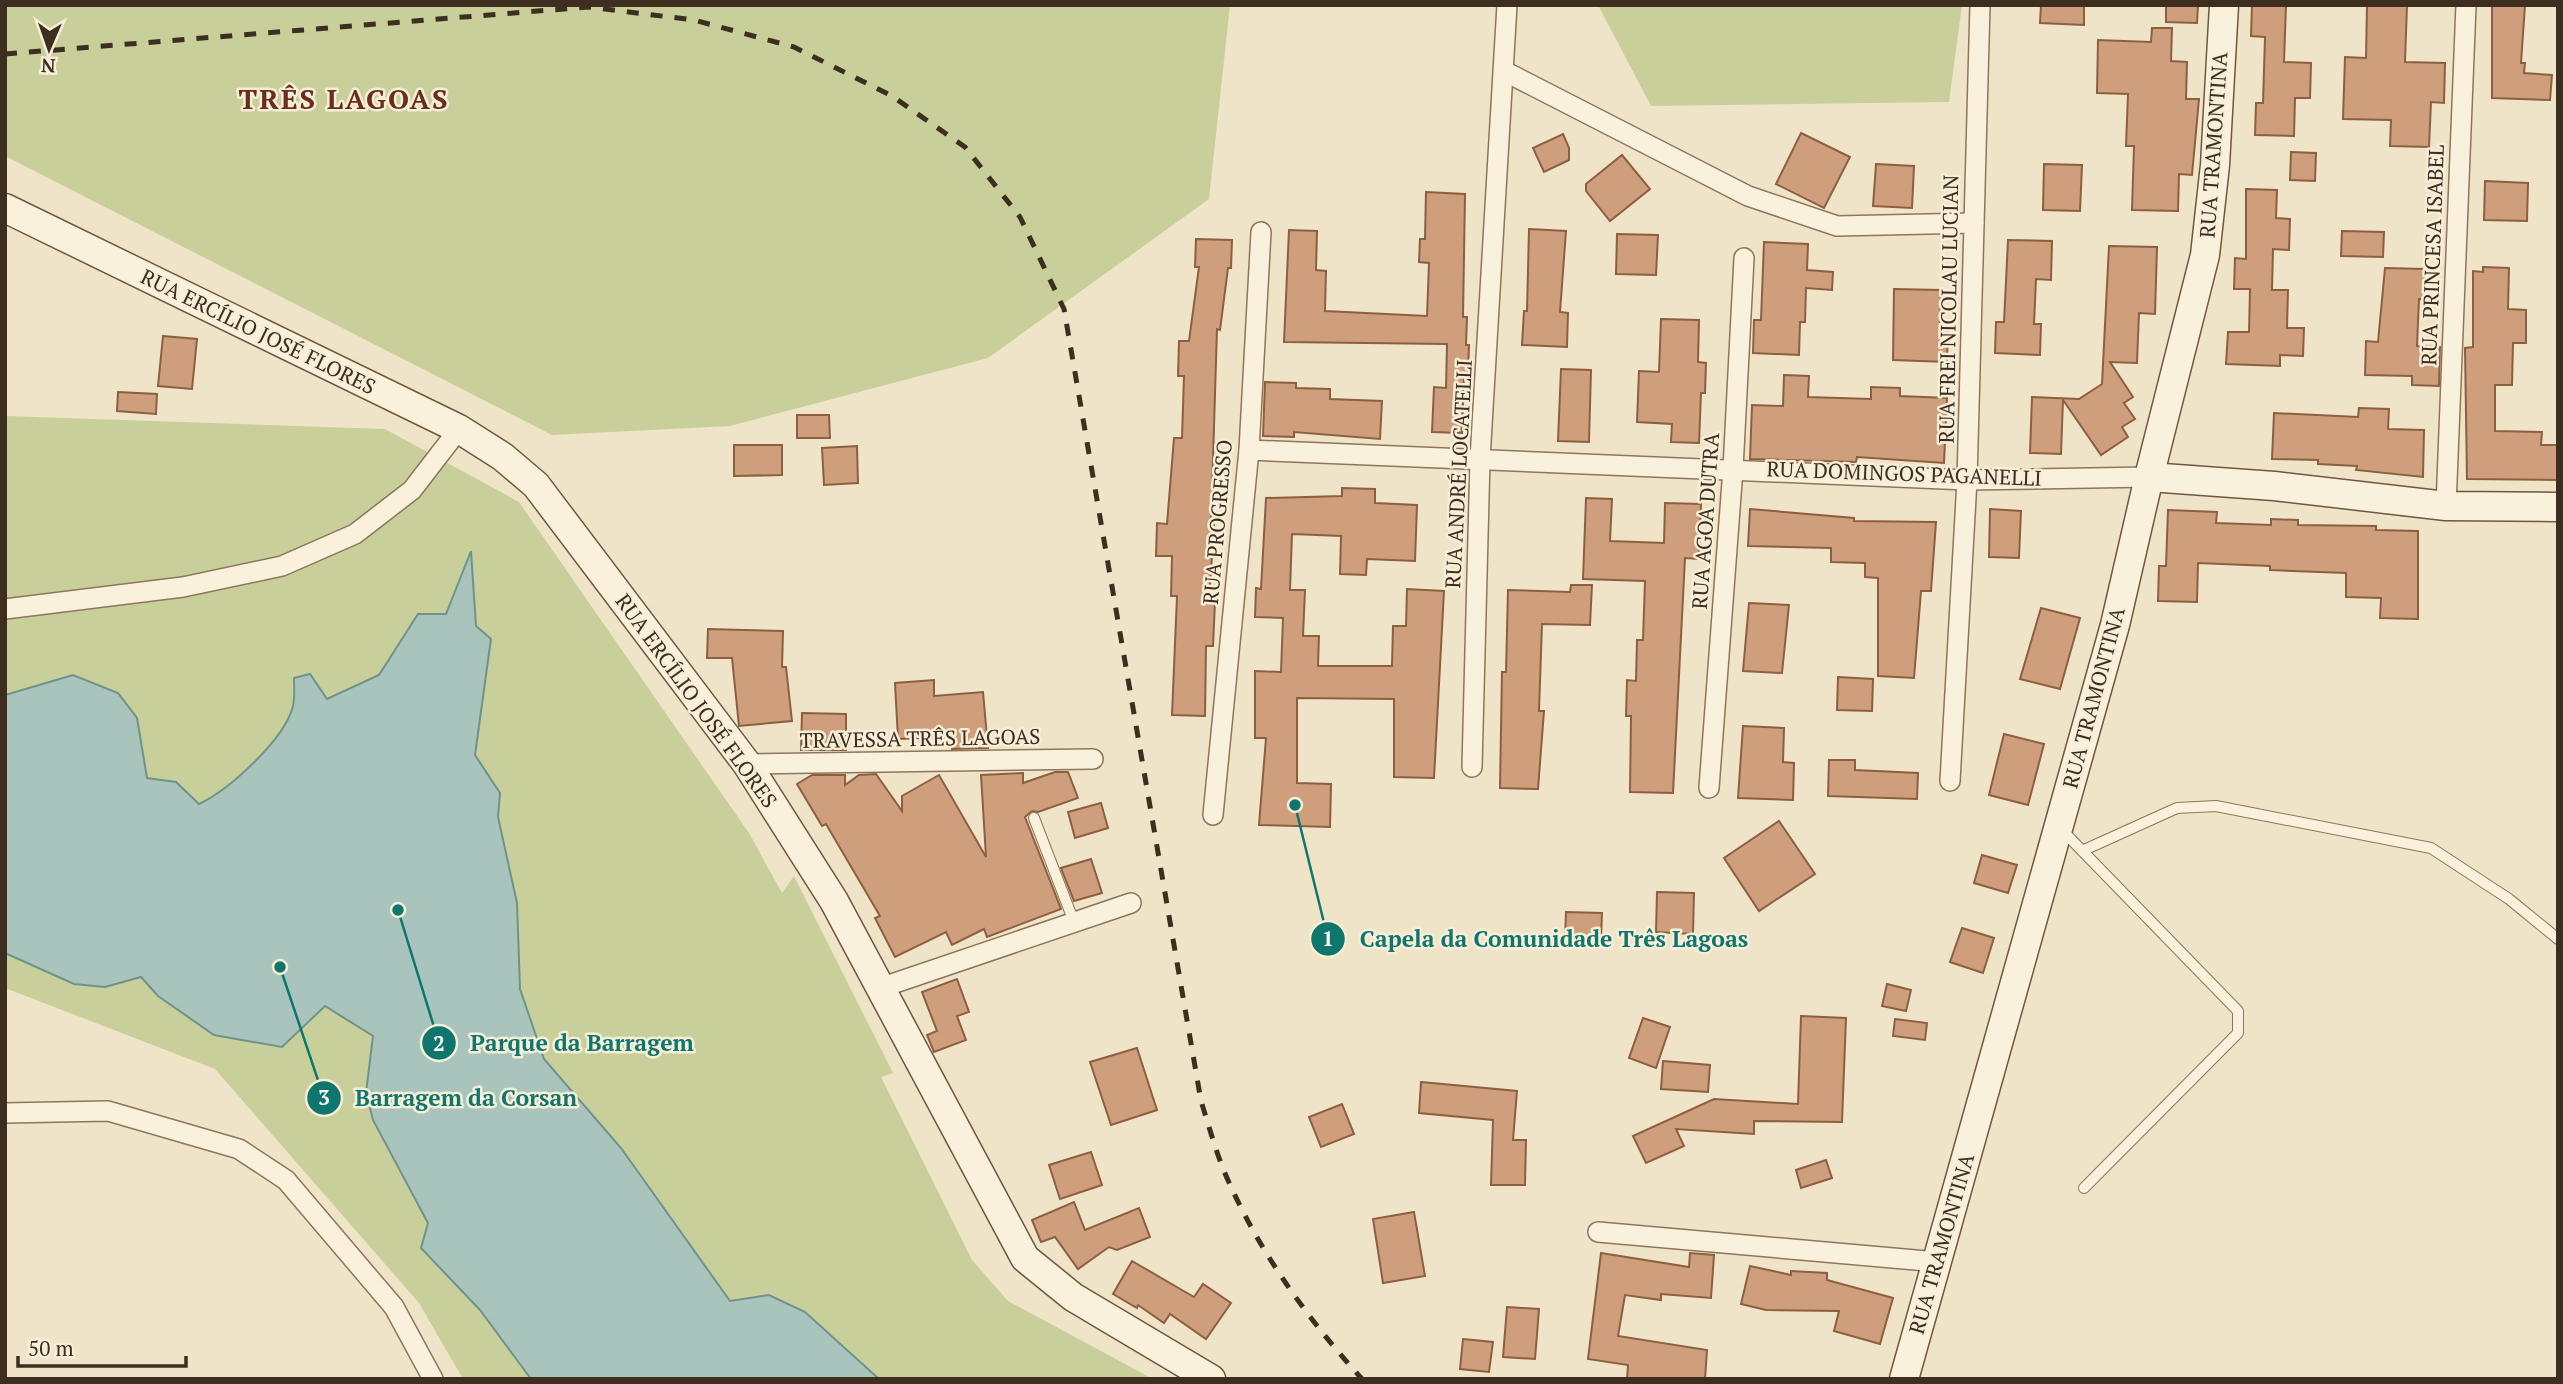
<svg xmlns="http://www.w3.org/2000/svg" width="2563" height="1384" viewBox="0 0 2563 1384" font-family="'PT Serif',serif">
<rect width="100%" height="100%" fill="#f0e4c8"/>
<g fill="#c9cf9b">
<path d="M5 5H1230L1209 199 988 358 730 426 552 435 5 156Z"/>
<path d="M1598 5H1962L1949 102 1651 106Z"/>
<path d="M5 416 385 429 519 502 749 833 782 893 794 876 893 1073 881 1077 972 1260 1008 1301 1153 1379H463L419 1303 215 1069 5 988Z"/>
</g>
<path fill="#a9c4bc" stroke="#6f938a" stroke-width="2" d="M471 551 476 626 491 639 475 755 500 793 498 817 517 903 520 989 544 1059 621 1148 730 1301 769 1295 805 1312 879 1379H531L480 1310 421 1248 428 1223 373 1120 366 1093 373 1036 325 1006 282 1047 214 1035 158 996 141 977 105 987 74 984 5 953V695L73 675 118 693 137 718 147 778 176 782 199 804C229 790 285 739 293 706 295 697 294 687 294 678L310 674 327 699 379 675 418 614H446Z"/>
<g fill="#cf9f7d" stroke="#8d5f41" stroke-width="2">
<path d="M2041 5H2084V25L2040 23Z"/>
<path d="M2166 5H2198L2197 23 2166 22Z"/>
<path d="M2252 5H2286L2284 62 2311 63 2310 98H2295L2294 136 2255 135 2256 103H2263L2265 37 2251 36Z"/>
<path d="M2367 5H2407L2405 62 2445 63 2444 103 2431 102 2429 147 2390 146 2391 120 2343 119 2345 57 2366 58Z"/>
<path d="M2492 5H2525L2521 63H2525L2524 73 2552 75 2550 100 2492 98Z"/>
<path d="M2152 28H2172L2171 61 2187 62 2186 99H2199L2192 175 2179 174 2178 211 2132 210 2134 146H2126L2128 94 2097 93 2098 40 2151 42Z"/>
<path d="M1801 133 1850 157 1824 208 1776 184Z"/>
<path d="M1563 134 1569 148V160L1544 172 1533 148Z"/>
<path d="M2291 152 2316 153 2315 181 2290 180Z"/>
<path d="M1622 155 1650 189 1610 221 1586 191V184Z"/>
<path d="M1876 164 1914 166 1912 208 1873 206Z"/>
<path d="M2044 164 2082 165 2080 211 2043 210Z"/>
<path d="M2485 181 2528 183 2527 221 2484 220Z"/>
<path d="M2246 189 2277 190 2276 218 2290 219 2289 250 2273 249 2272 290H2288L2287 328H2304L2303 356 2280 355V366L2226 364 2228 332H2249L2250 289H2234L2235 258 2246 259Z"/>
<path d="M1426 192 1465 194 1463 317H1467L1466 345H1469L1468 374H1464L1462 433 1432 432 1434 387 1446 388 1447 344 1284 342 1289 230 1317 231 1316 270 1326 271 1325 311 1427 316 1429 263 1419 262 1420 239H1425Z"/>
<path d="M1529 229 1566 231 1560 312 1568 313 1567 347 1522 345 1524 311H1527Z"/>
<path d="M2342 231 2384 232 2383 257 2341 256Z"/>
<path d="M1617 234 1658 235 1656 275 1616 274Z"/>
<path d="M1196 239 1232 240 1231 268H1228L1220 330 1217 329 1211 525H1214L1209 602H1215L1213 646H1206L1205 716 1172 715 1177 596H1171L1172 556H1156L1157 523 1167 524 1174 438H1182L1184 376H1178L1179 341H1189L1199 267H1195Z"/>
<path d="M2008 240 2052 241 2051 280 2036 279 2034 324H2041L2040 355 1995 353 1996 322H2004Z"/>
<path d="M1764 242 1808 244 1807 270 1833 272 1832 290 1806 288 1805 322H1800L1799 355 1753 353 1754 320H1761Z"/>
<path d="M2109 246 2157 247 2155 314 2139 313 2137 363 2110 362 2133 397 2124 403 2135 419 2122 427 2128 437 2101 455 2063 400 2061 454 2030 453 2032 397 2079 399 2102 384Z"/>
<path d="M2483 267 2509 268 2508 309 2526 310V343H2513L2512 385H2495V431L2542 432 2541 445H2558V480L2467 479 2465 348 2473 347V271L2483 272Z"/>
<path d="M2385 268 2425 269 2424 300 2419 299 2417 346 2440 347 2439 386 2412 385V376L2365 375 2366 341 2378 342Z"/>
<path d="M1894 289 1941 290 1940 326H1948L1947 362 1893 360Z"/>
<path d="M1661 319 1699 320 1698 362 1706 363 1705 393H1701L1699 443 1671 442 1672 424 1637 422 1639 371 1659 372Z"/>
<path d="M163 336 197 339 192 389 158 386Z"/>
<path d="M1561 369 1591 370 1589 442 1558 441Z"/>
<path d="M1784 375 1809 376 1808 397 1871 399V387L1900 388V396L1947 398 1944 463 1857 457 1856 462 1750 459 1752 405 1783 406Z"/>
<path d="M1265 382 1296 383V388L1330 389V399L1382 401 1380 439 1294 432V437L1263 436Z"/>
<path d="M118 392 157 394 156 414 117 411Z"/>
<path d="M2359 408 2389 409 2388 429 2424 430 2423 477 2356 470 2357 466 2318 464V460L2272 459 2274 413 2358 417Z"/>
<path d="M797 415H829L830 438H797Z"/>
<path d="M734 445H782V475L734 476Z"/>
<path d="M857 446 858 483 824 485 822 448Z"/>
<path d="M1342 488 1375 489V503L1417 505 1415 561 1367 559 1366 575 1340 574 1341 536 1292 534 1290 590H1305L1303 636H1319L1318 666H1392L1393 626H1406L1407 589 1444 591 1434 778 1394 777V699L1297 698V783L1331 784 1330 827 1259 825 1266 738H1255V671L1281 672 1283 618 1255 617 1256 588 1261 589 1266 498 1342 496Z"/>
<path d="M1586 498 1612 499 1610 541 1664 543 1665 503 1701 504 1699 559 1685 558 1673 793 1630 792 1631 716H1626L1627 680 1636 681 1637 640H1643L1645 581 1583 579Z"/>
<path d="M1750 509 1854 518V521L1936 522 1931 591H1921L1914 678 1878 676V578L1865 577V563L1831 562V548L1748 546Z"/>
<path d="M1990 509 2021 511 2019 558 1989 557Z"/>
<path d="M2168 510 2217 512 2216 523 2271 525V519L2298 520V525L2376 526V530L2418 531V619L2380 618 2381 598 2346 597V573L2270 570V566L2198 563 2197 602 2158 601 2159 566H2166Z"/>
<path d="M1571 585H1592L1590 625 1542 624 1539 711H1544L1538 789 1500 788 1502 672H1506L1508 590 1570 592Z"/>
<path d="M1749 603 1789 605 1782 673 1743 671Z"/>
<path d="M2041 608 2080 618 2060 689 2020 679Z"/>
<path d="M708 629 783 631 782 667H786L792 721 739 726 732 658H707Z"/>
<path d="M1838 677 1873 679 1872 711 1837 710Z"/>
<path d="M934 680V696L983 692 988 748 952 749 951 737 898 739 895 683Z"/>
<path d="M802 713 846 714V750H801Z"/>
<path d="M1743 726 1784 728 1783 762 1794 763 1793 800 1738 798Z"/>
<path d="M2004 734 2044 744 2028 805 1989 795Z"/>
<path d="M1829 760H1855V770L1918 773 1917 799 1828 796Z"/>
<path d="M1055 772H1068L1078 798 1038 812 1032 811 1025 817 1061 909 987 937 984 929 952 945 946 932 895 957 875 918 880 916 826 824 822 826 797 784 812 775H845V785L859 775 876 774 902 811V796L939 775 986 857 981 775 1023 773V783Z"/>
<path d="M1101 803 1108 828 1075 838 1068 812Z"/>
<path d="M1779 821 1815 874 1759 911 1724 858Z"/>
<path d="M1982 855 2017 865 2008 893 1974 883Z"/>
<path d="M1091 859 1102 893 1074 901 1061 868Z"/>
<path d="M1657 892 1694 893 1693 934 1656 932Z"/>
<path d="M1566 912 1602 913 1601 940 1565 939Z"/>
<path d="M1962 928 1994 938 1983 973 1950 962Z"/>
<path d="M957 979 969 1012 957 1016 966 1040 934 1052 927 1035 937 1031 922 992Z"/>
<path d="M1887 984 1911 990 1906 1011 1882 1006Z"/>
<path d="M1801 1016 1846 1018 1842 1122 1754 1121V1134L1676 1129 1684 1146 1646 1163 1633 1136 1714 1099 1798 1104Z"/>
<path d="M1643 1018 1670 1027 1656 1068 1629 1058Z"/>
<path d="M1895 1019 1927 1023 1925 1040 1893 1036Z"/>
<path d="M1137 1048 1157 1110 1111 1125 1090 1062Z"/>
<path d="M1663 1061 1710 1065 1708 1092 1661 1089Z"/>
<path d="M1421 1082 1517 1091 1513 1140H1526L1525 1185H1491L1493 1120 1419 1113Z"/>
<path d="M1342 1104 1354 1134 1321 1147 1309 1117Z"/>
<path d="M1091 1152 1102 1185 1060 1199 1049 1165Z"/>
<path d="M1826 1160 1832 1178 1801 1188 1796 1170Z"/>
<path d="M1074 1202 1085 1230 1139 1208 1150 1237 1117 1250 1109 1247 1078 1269 1055 1237 1041 1242 1032 1220Z"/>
<path d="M1414 1212 1425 1276 1383 1283 1373 1219Z"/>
<path d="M1601 1253 1689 1267 1690 1253 1714 1255 1711 1298 1661 1294V1300L1625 1295 1618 1336 1707 1350 1705 1379H1627L1628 1365 1588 1359Z"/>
<path d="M1132 1261 1194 1297 1203 1284 1231 1303 1206 1339 1170 1314 1164 1323 1138 1305 1137 1308 1113 1294Z"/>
<path d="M1750 1266 1791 1275V1271L1827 1273V1280L1893 1298 1880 1344 1834 1331 1839 1311 1766 1310 1741 1304Z"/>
<path d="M1507 1307 1539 1309 1535 1359 1503 1357Z"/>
<path d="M1463 1339 1493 1342 1489 1372 1460 1369Z"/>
</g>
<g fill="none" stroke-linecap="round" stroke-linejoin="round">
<defs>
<g id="lane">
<path d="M1034 818 1074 922"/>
<path d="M2062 830 2238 1011V1033L2084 1188"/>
<path d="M2084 850 2177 808 2216 806 2431 848 2509 899 2558 939"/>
</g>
<g id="street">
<path d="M1504 71 1748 196 1837 226 1974 223"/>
<path d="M1249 450 1967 480 2149 477"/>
<path d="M2446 506 2466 5"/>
<path d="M5 609 183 587 282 566 355 534 412 490 459 429"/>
<path d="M747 764 1093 759"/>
<path d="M1472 767 1480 459 1507 5"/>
<path d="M1950 781 1967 480 1980 5"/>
<path d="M1709 788 1733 469 1744 258"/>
<path d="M1213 815 1249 450 1261 232"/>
<path d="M880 988 1131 903"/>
<path d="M5 1113 108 1111 239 1149 286 1180 394 1307 433 1379"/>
<path d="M1598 1232 1938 1262"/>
</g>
<g id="secondary">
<path d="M5 208 459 429 503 457 536 485 747 764 834 901 1025 1258 1073 1297 1211 1379"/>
<path d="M2149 477 2274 486 2446 506 2558 507"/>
<path d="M1904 1379 2115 625 2149 477 2205 255 2215 165 2224 5"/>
</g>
</defs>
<use href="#lane" stroke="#8d765c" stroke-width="12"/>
<use href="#street" stroke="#8d765c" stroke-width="22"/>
<use href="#secondary" stroke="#6f573f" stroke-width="31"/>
<use href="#lane" stroke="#faf1dc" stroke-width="10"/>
<use href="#street" stroke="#faf1dc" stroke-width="19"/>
<use href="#secondary" stroke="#faf1dc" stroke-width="28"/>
<path stroke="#3d2e20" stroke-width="5" stroke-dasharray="12 12" stroke-linecap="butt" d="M5 54 588 7 694 20 794 47 892 96 965 147 1020 217 1064 309 1201 1101C1209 1126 1216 1153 1227 1178 1260 1253 1307 1318 1362 1379"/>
</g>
<g text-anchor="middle" stroke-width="5" stroke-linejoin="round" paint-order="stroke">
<g font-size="21" fill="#3d2e20" stroke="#f7eed8">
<text transform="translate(2214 145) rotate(-86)" y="7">RUA TRAMONTINA</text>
<text transform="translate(2433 255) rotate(-88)" y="7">RUA PRINCESA ISABEL</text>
<text transform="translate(1949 309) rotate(-89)" y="7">RUA FREI NICOLAU LUCIAN</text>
<text transform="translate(258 332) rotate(26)" y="7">RUA ERCÍLIO JOSÉ FLORES</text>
<text transform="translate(1459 474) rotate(-87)" y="7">RUA ANDRÉ LOCATELLI</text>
<text transform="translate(1904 474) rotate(2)" y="7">RUA DOMINGOS PAGANELLI</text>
<text transform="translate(1706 521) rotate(-86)" y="7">RUA AGOA DUTRA</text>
<text transform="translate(1218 522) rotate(-85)" y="7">RUA PROGRESSO</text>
<text transform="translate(2094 698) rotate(-75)" y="7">RUA TRAMONTINA</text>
<text transform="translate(696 701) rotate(54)" y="7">RUA ERCÍLIO JOSÉ FLORES</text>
<text transform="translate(920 739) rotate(-1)" y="7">TRAVESSA TRÊS LAGOAS</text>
<text transform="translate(1942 1244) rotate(-74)" y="7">RUA TRAMONTINA</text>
</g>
<g font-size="28" font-weight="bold" letter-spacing="2" fill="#6b2e1e" stroke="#f7eed8">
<text x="344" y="109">TRÊS LAGOAS</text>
</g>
</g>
<path fill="none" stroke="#0f766e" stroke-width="2.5" d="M1295 805L1328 939M398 910L439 1043M280 967L324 1098"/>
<g fill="#0f766e" stroke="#f7eed8" stroke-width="2.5">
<circle cx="1295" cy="805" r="7"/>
<circle cx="398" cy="910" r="7"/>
<circle cx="280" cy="967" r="7"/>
<circle cx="1328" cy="939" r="18"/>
<circle cx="439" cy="1043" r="18"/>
<circle cx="324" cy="1098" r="18"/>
</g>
<g font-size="21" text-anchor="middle" font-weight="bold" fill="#fff">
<text x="1328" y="946">1</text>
<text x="439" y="1051">2</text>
<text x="324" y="1105">3</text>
</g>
<g font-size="23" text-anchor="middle" font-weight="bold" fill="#0f766e" stroke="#f7eed8" stroke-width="5" stroke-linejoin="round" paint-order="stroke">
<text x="1554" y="947">Capela da Comunidade Três Lagoas</text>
<text x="582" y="1051">Parque da Barragem</text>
<text x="466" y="1106">Barragem da Corsan</text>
</g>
<rect width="2563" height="1384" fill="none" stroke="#3d2e20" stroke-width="14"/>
<g transform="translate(49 49) rotate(182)" stroke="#f7eed8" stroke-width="5" paint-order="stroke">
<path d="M0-5L12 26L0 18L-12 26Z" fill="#3d2e20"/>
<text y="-10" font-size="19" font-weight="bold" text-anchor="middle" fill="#3d2e20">N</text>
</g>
<path d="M18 1356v10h168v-10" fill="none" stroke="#3d2e20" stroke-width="3.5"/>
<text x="28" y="1356" font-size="21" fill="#3d2e20" stroke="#f7eed8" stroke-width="5" paint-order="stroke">50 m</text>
</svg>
